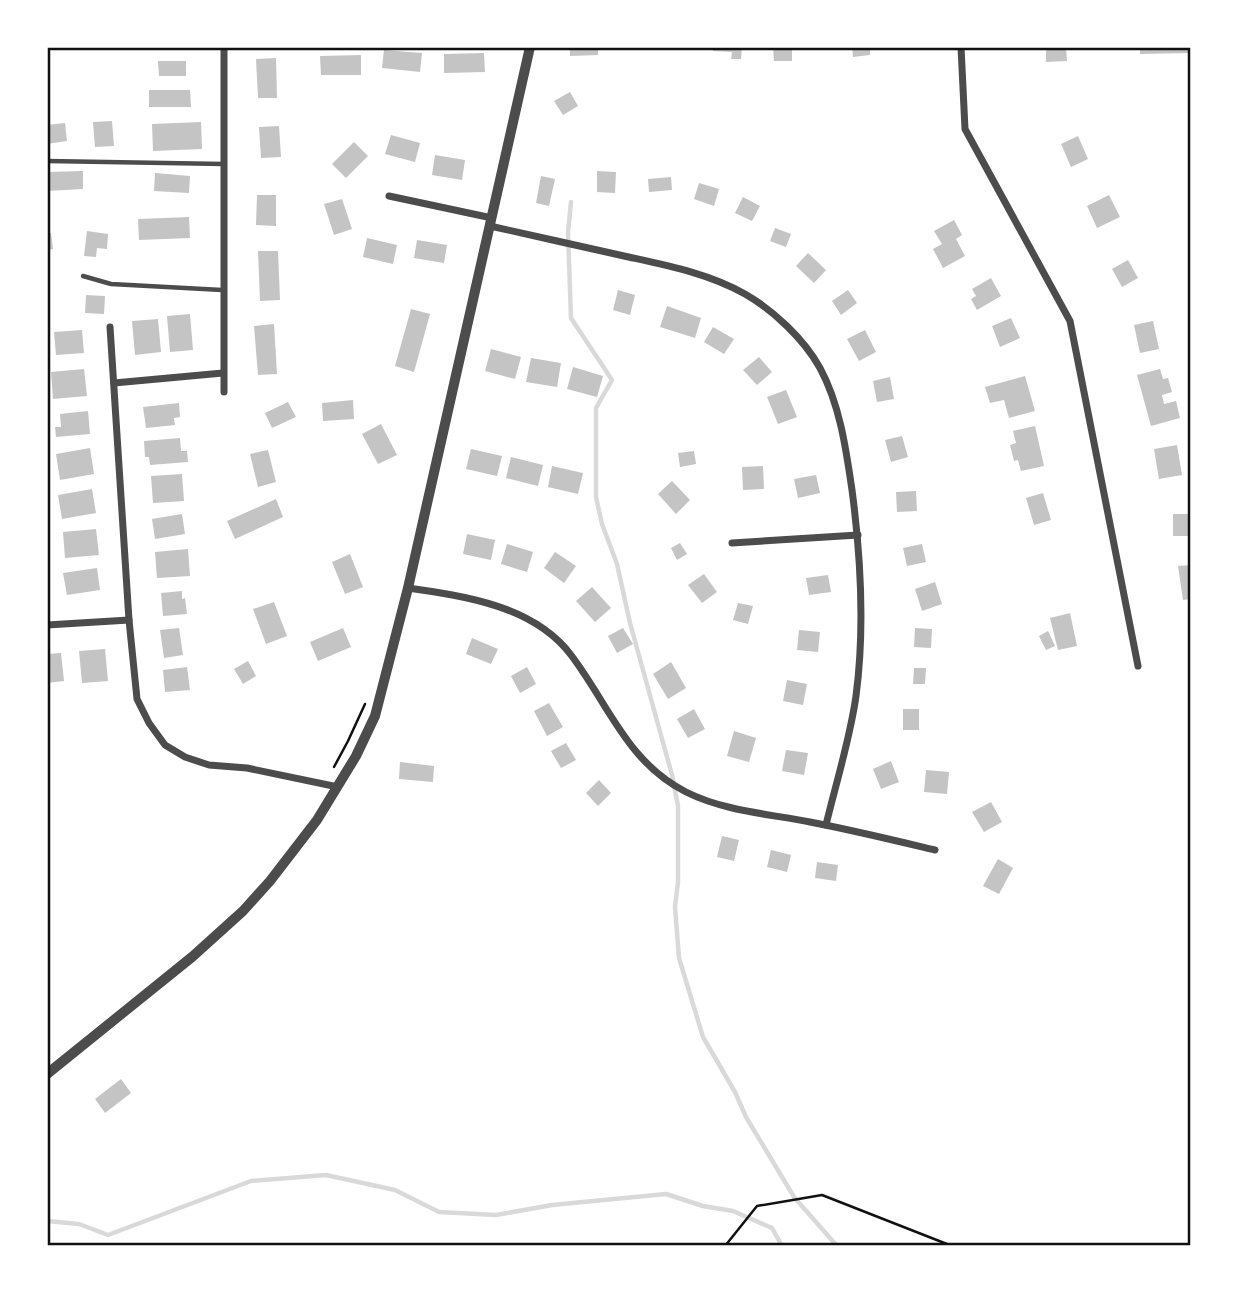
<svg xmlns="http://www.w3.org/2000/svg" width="1238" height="1293" viewBox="0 0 1238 1293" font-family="Signika,sans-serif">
<rect width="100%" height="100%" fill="#fff"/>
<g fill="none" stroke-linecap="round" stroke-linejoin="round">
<g stroke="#d9d9d9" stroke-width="4.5">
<path d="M571 202 568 232 571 318 612 380 596 408V497L602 524 617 564 630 623 672 775 678 806V882L675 907 679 958 703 1037 735 1092 746 1117 794 1197 837 1246"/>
<path d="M47 1221 79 1224 108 1235 251 1181 326 1175 395 1190 439 1212 496 1215 552 1205 666 1194 703 1206 733 1211 772 1228 782 1246"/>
</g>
</g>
<g fill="#c4c4c4">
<path d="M570 47H598V55L570 56Z"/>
<path d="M713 47H742L741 59H731L732 52 713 51Z"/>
<path d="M773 47H792V61H774Z"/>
<path d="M852 47H870V55L853 57Z"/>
<path d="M1046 47H1066L1067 61 1046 62Z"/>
<path d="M1140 47H1191V53L1140 54Z"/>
<path d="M384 50 422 53 420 72 382 68Z"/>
<path d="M484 53 485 72 444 73V54Z"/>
<path d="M361 55V75H321L320 56Z"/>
<path d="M276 58 277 98H258L256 59Z"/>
<path d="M158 61H186V76H159Z"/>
<path d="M149 90H190L191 107H149Z"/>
<path d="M570 92 578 106 563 115 554 101Z"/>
<path d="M112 121 114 146 95 147 93 122Z"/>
<path d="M201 122 202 149 153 151 152 124Z"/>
<path d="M65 123 67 141 47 144V125Z"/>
<path d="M279 126 281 157 261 158 259 127Z"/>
<path d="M391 135 420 143 415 162 385 154Z"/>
<path d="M1078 136 1088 159 1071 167 1061 144Z"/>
<path d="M354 142 368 156 346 178 332 164Z"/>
<path d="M435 155 465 160 462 180 432 175Z"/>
<path d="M83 171V189L47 191V172Z"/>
<path d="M597 171 616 172 615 193 597 192Z"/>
<path d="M155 173 190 176 189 193 154 191Z"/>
<path d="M541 176 555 179 549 206 536 203Z"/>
<path d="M671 177 672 190 649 192 648 179Z"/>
<path d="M699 183 719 189 714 206 694 199Z"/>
<path d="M257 195H276V226L256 225Z"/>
<path d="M1109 195 1120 217 1097 228 1087 206Z"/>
<path d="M743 197 760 206 752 221 735 213Z"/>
<path d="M342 199 352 229 334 235 324 204Z"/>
<path d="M189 217 190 238 139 240 138 219Z"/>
<path d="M954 220 962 235 956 239 965 256 943 268 933 249 942 244 934 231Z"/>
<path d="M775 228 791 234 786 247 770 241Z"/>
<path d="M87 231 108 234 107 249 97 248 96 257 84 256Z"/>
<path d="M47 233H51L53 249 47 250Z"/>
<path d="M367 238 397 245 393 264 363 257Z"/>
<path d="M417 240 447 245 444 263 414 258Z"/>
<path d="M258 251H278L280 300 260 301Z"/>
<path d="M808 253 826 270 814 283 796 266Z"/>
<path d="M1128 260 1138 278 1122 287 1112 269Z"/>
<path d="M991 278 1001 296 977 310 971 299 976 296 972 289Z"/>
<path d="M618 290 635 295 630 315 613 310Z"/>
<path d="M848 290 857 303 841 315 832 301Z"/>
<path d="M86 295 105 296 104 314 85 313Z"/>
<path d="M667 306 701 318 695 338 660 327Z"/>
<path d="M411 309 430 314 414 372 395 366Z"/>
<path d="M190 314 193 350 170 352 167 316Z"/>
<path d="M1011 318 1020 338 1000 347 992 326Z"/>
<path d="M158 319 161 352 135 355 132 321Z"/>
<path d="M1153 321 1159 349 1140 353 1134 325Z"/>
<path d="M274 324 277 374 258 375 254 326Z"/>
<path d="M713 327 734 339 724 354 704 342Z"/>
<path d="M82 330 84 353 56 355 54 332Z"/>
<path d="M865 330 876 352 859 361 847 339Z"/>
<path d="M491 349 521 357 515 379 485 371Z"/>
<path d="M759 357 772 372 757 385 743 370Z"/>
<path d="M531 358 561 363 557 387 526 382Z"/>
<path d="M573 367 603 376 597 397 567 389Z"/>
<path d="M84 369 87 396 53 399 51 372Z"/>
<path d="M1160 369 1163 379 1168 378 1172 392 1162 395 1164 404 1176 401 1180 418 1151 426 1137 375Z"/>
<path d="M1025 376 1035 411 1009 418 1004 400 990 403 985 387Z"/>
<path d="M890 377 894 399 877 402 873 381Z"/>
<path d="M786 390 797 417 778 424 767 397Z"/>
<path d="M353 400 354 419 323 421 322 403Z"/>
<path d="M288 402 296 417 272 428 265 413Z"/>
<path d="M179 403 180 417 174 418 175 425 146 428 143 407Z"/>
<path d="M88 411 90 434 56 437 55 427H61L60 414Z"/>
<path d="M381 424 397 455 378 464 362 434Z"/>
<path d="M1035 426 1044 466 1021 471 1018 460 1014 461 1010 445 1016 443 1013 431Z"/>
<path d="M902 436 908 457 891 462 885 440Z"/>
<path d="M180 438 181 451H187L188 462 150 465 149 457H145L144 441Z"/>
<path d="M1177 445 1182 475 1159 479 1154 449Z"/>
<path d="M90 448 94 474 60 480 56 454Z"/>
<path d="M471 449 502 456 497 476 466 469Z"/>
<path d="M268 450 276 482 258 487 250 454Z"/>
<path d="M694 451 696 464 680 467 678 453Z"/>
<path d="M511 457 543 465 538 486 506 478Z"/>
<path d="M552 466 583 473 578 494 548 487Z"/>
<path d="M763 466 764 489 743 490 742 467Z"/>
<path d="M182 474 184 501 153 503 151 476Z"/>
<path d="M816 475 820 493 798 498 794 479Z"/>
<path d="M672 481 690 500 676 514 658 494Z"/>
<path d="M92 489 96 513 62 519 58 495Z"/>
<path d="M916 491 917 511 897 512 896 492Z"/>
<path d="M1043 493 1051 520 1034 525 1026 498Z"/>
<path d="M276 499 283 517 235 539 227 521Z"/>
<path d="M182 514 185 534 155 539 152 519Z"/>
<path d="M1173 514H1190L1191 536H1173Z"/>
<path d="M96 529 99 555 65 558 63 532Z"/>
<path d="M467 534 495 540 491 560 463 554Z"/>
<path d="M680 543 687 554 677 560 671 548Z"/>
<path d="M507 544 533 552 527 572 501 564Z"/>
<path d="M922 544 926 562 907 566 903 548Z"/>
<path d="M188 549 190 576 157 578 155 552Z"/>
<path d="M555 552 576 566 564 583 544 568Z"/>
<path d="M350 554 363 587 345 594 332 562Z"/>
<path d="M1191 565V599L1183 600 1178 566Z"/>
<path d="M97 568 100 590 67 595 63 573Z"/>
<path d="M704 574 717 592 702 603 688 585Z"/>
<path d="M828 575 831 592 809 595 806 578Z"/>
<path d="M935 582 942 604 922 611 915 589Z"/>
<path d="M592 587 611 608 595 622 576 601Z"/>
<path d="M182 591V599L185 598 187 614 163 616 161 593Z"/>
<path d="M274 602 287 636 266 644 253 609Z"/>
<path d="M738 603 753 606 748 624 733 620Z"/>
<path d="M1070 613 1077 646 1058 650 1050 618Z"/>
<path d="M179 628 183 655 164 658 160 630Z"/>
<path d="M343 628 351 647 318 661 310 642Z"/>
<path d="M623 628 633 644 617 653 608 636Z"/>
<path d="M915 628 932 629 931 648 914 647Z"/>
<path d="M799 630 820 632 818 652 797 650Z"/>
<path d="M1048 631 1055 646 1046 650 1039 636Z"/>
<path d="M472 638 498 649 491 664 466 654Z"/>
<path d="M105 649 108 681 82 683 79 651Z"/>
<path d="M61 653 64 681 47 683V654Z"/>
<path d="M248 661 256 676 243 684 234 669Z"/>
<path d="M671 662 686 688 668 699 653 674Z"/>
<path d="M187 667 190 690 165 692 163 670Z"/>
<path d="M527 667 536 684 520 693 511 676Z"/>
<path d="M914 668H926L925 684H913Z"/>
<path d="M787 680 807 684 803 705 783 701Z"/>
<path d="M549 703 563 727 547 736 534 711Z"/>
<path d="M694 709 705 729 688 738 677 719Z"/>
<rect x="903" y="709" width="16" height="21"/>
<path d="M734 731 756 738 749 762 727 756Z"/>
<path d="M566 743 576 760 561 768 551 751Z"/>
<path d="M786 750 808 753 804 775 782 771Z"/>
<path d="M891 761 899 782 881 789 873 769Z"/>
<path d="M400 762 434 766 433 782 399 779Z"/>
<path d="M926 770 949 772 947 794 924 792Z"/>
<path d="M599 780 611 793 598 806 586 793Z"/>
<path d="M991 802 1002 822 984 832 972 812Z"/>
<path d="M722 836 739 840 734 861 717 857Z"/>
<path d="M771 850 791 855 787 872 767 867Z"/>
<path d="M998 859 1013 868 999 894 983 886Z"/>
<path d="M817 862 838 865 836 881 815 878Z"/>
<path d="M121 1079 131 1093 105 1113 95 1099Z"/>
</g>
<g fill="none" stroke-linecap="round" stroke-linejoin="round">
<g stroke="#111" stroke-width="2.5">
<path d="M334 767 348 741 365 704"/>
<path d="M725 1246 757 1206 822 1195 952 1246"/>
</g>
<g stroke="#4c4c4c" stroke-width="4.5">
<path d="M47 161 224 164"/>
<path d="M83 276 111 284 222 290"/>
</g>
<g stroke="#4c4c4c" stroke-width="7">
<path d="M224 47V392"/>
<path d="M961 47 965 129 1070 321 1138 666"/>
<path d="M389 196 492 218"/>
<path d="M490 226C535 236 579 246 624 256 665 265 708 273 745 294 773 310 804 339 820 368 840 405 846 449 852 490 861 558 865 628 856 696 850 739 836 783 826 825"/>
<path d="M110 327 129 620 137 699 149 723 165 745 185 757 209 765 247 768 338 787"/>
<path d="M114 383 223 373"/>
<path d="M732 543 858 535"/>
<path d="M408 588C465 596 534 606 571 655 609 705 627 762 686 792 724 811 769 814 810 822 852 830 893 840 935 850"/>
<path d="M47 625 129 620"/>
</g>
<path stroke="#4c4c4c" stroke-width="10" d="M47 1074 192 957 243 911 270 881 317 820 356 756 375 716 408 588 530 47"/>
</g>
<rect width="1238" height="1293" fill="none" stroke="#ffffff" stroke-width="98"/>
<rect x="49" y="49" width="1140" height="1195" fill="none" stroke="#111" stroke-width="2.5"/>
</svg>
